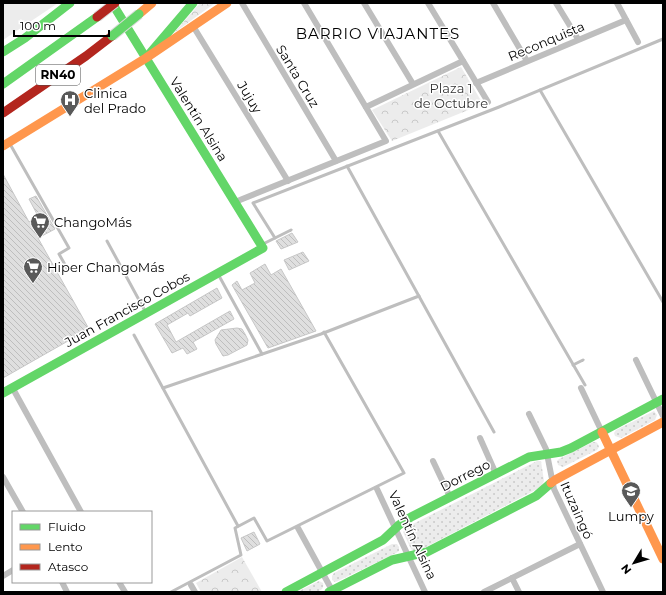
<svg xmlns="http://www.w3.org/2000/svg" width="666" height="595" viewBox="0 0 666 595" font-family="Montserrat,sans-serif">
<defs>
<pattern id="grass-dots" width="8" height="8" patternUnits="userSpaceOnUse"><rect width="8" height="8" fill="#ececec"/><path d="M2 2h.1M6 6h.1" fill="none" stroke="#c9c9c9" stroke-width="1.8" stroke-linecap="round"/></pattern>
<pattern id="forest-crowns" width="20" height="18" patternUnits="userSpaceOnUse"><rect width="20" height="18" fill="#ececec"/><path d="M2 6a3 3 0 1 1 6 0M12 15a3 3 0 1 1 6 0" fill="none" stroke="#c9c9c9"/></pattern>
<pattern id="building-back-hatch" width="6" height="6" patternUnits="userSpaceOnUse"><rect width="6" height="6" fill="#dfdfdf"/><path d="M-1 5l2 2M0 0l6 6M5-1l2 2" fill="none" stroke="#bebebe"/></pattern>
</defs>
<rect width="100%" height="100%" fill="#fff"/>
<g fill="url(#grass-dots)">
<path d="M654 411 657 415 655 420 621 438 615 436 614 433 616 430Z"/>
<path d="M593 442H596L598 444 599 447 597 450 563 467 558 465 557 461 559 459Z"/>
<path d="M537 461H541L544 481 541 487 426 547 415 552 411 549 403 532 409 526Z"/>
<path d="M392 544H397L399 547V551L396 553 338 581 335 582 332 580V576L334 573Z"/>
<path d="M319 581 323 583C326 595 306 592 297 592Z"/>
</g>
<g fill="url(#forest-crowns)">
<path d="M200 3H215L174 33Z"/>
<path d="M461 67 483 104 392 141 372 110Z"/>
<path d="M242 557 262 592H201L196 583Z"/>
</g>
<path fill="#ececec" d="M3 3H58L3 40Z"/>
<g fill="url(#building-back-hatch)" stroke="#c7c7c7">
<path d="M3 174 29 222 38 216 29 199 36 196 55 229 38 238 89 329 3 378Z"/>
<path d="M292 233 298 242 281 249 276 241Z"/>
<path d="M303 252 309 261 289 270 284 260Z"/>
<path d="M265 264 271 275 281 269 316 331 268 348 232 285 237 281 242 290 255 283 250 273Z"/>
<path d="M217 288 222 298 190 316 188 313 167 325 176 342 230 311 234 319 193 342 197 349 187 354 183 348 172 353 155 324Z"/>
<path d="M237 328 242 329 245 334 248 340 247 345 228 355 223 356 216 344 215 340 221 330Z"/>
<path d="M254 532 260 544 247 551 241 538Z"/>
</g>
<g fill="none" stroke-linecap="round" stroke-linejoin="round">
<g stroke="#bebebe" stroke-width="3">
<path d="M540 90 663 302"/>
<path d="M438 131 585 385"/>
<path d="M10 144 69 248 59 254 68 270"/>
<path d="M347 166 494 432"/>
<path d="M275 238 253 203 499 107 663 39"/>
<path d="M107 241 145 311"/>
<path d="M263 244 291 230"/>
<path d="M218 274 262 354"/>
<path d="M134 335 238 526"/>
<path d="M573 365 583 360"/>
<path d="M163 388 321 334 419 296"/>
<path d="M171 592 241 555 235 528 254 518 267 541 404 473 324 332"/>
</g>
<g stroke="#bebebe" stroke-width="6">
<path d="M242 3 336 161"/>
<path d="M364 3 413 84"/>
<path d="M428 3 488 102"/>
<path d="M493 3 527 61"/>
<path d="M556 3 578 39"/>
<path d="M617 3 638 42"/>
<path d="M193 26 288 181"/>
<path d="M476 83 626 20"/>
<path d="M366 107 463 61"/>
<path d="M235 202 386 141 304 3"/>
<path d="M636 360 663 416"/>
<path d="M12 387 81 512"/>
<path d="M581 388 602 432"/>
<path d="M529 414 546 449 554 489 603 592"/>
<path d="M480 438 496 474"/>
<path d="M433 461 450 497"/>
<path d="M3 477 23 512"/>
<path d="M377 489 425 592"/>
<path d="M298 528 333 592"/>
<path d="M3 576 13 570"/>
<path d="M512 578 519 592"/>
<path d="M62 582 67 592"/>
<path d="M119 582 125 592"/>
<path d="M191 585 195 592"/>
<path d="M484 592 580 544"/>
</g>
<g stroke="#63d668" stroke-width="9">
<path d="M3 52 25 38 70 3"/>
<path d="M146 58 193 3"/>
<path d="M3 84 97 17"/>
<path d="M3 393 263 248 112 3"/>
<path d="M286 592 383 540 399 525 411 517 529 457 561 452 571 448 663 399"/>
<path d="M329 592 392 560 427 552 536 496 551 483"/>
</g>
<g stroke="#ff974d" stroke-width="9">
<path d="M139 14 152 3"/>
<path d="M3 146 146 58 227 3"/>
<path d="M602 432 663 559"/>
<path d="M551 483 555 480 663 422"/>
</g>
<path stroke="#b3261e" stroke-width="9" d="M3 113 86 56 112 36"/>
<defs>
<path id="fast-bridge" d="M112 36 139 14"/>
<path id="jam-bridge" d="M97 17 115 3"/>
</defs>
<use href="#fast-bridge" stroke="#dbdbdb" stroke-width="11" stroke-linecap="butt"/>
<use href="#jam-bridge" stroke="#dbdbdb" stroke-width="11" stroke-linecap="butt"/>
<use href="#fast-bridge" stroke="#63d668" stroke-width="9"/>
<use href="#jam-bridge" stroke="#b3261e" stroke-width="9"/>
</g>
<defs>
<symbol id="hospital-pin" viewBox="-11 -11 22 30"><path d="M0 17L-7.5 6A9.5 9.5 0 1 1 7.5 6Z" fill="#595959" stroke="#fff"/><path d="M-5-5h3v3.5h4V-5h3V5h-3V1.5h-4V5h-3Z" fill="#fff"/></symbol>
<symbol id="supermarket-pin" viewBox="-11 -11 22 30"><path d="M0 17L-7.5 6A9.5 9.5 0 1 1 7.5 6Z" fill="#595959" stroke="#fff"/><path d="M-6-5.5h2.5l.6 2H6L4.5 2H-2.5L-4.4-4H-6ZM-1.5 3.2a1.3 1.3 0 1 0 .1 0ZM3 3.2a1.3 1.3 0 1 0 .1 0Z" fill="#fff"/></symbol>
<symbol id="school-pin" viewBox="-11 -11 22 30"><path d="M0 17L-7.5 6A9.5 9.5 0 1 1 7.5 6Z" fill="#595959" stroke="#fff"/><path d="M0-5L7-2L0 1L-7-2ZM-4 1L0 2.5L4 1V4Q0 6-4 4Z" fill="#fff"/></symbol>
</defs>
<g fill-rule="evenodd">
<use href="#hospital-pin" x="59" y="89" width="22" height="30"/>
<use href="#supermarket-pin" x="29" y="211" width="22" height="30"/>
<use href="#supermarket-pin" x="22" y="256" width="22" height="30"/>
<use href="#school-pin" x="620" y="480" width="22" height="30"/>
</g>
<g text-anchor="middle" stroke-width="3" stroke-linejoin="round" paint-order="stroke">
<rect fill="#fff" stroke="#4c4c4c" stroke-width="1" x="36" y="65" width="44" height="20" rx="3"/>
<g font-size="12" font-weight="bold" fill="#000">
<text x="58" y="79">RN40</text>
</g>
<g font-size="13" fill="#000" stroke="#fff">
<text transform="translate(546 41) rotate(-23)" y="5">Reconquista</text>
<text transform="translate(298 76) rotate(59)" y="5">Santa Cruz</text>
<text transform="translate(250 97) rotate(59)" y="5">Jujuy</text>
<text transform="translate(199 119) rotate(58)" y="5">Valentín Alsina</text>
<text transform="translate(127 309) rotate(-29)" y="5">Juan Francisco Cobos</text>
<text transform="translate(465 475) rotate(-27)" y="5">Dorrego</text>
<text transform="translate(577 510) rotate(66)" y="5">Ituzaingó</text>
<text transform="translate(413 535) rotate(65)" y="5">Valentín Alsina</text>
</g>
<g font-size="13" fill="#333" stroke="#fff">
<text x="451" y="93">Plaza 1<tspan x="451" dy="15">de Octubre</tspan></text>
</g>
<g font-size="13" fill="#000" stroke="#fff" text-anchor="start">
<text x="84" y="98">Clinica<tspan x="84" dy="15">del Prado</tspan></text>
<text x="54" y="227">ChangoMás</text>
<text x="47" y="272">Hiper ChangoMás</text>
<text x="631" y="521" text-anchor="middle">Lumpy</text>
</g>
<g font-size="15" letter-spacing="1" fill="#000" stroke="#fff">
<text x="378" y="39">BARRIO VIAJANTES</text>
</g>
</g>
<rect width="666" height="595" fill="none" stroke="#000000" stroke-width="8"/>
<rect x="12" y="511" width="140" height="72" fill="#ffffff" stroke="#999999"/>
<rect x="20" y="524" width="20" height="6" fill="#63d668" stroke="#999999"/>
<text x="48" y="531" font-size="12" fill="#000000">Fluido</text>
<rect x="20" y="544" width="20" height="6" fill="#ff974d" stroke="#999999"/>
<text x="48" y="551" font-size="12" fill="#000000">Lento</text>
<rect x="20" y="564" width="20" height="6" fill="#b3261e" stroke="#999999"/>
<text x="48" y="571" font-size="12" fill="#000000">Atasco</text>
<g transform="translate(634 563) rotate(232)" stroke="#ffffff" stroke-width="3" paint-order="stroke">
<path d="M0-3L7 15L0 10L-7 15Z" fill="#000000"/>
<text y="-6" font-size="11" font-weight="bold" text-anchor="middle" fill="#000000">N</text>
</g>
<path d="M14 30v6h95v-6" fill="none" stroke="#000000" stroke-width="2"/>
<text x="20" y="30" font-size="12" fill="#000000" stroke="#ffffff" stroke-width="3" paint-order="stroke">100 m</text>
</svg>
